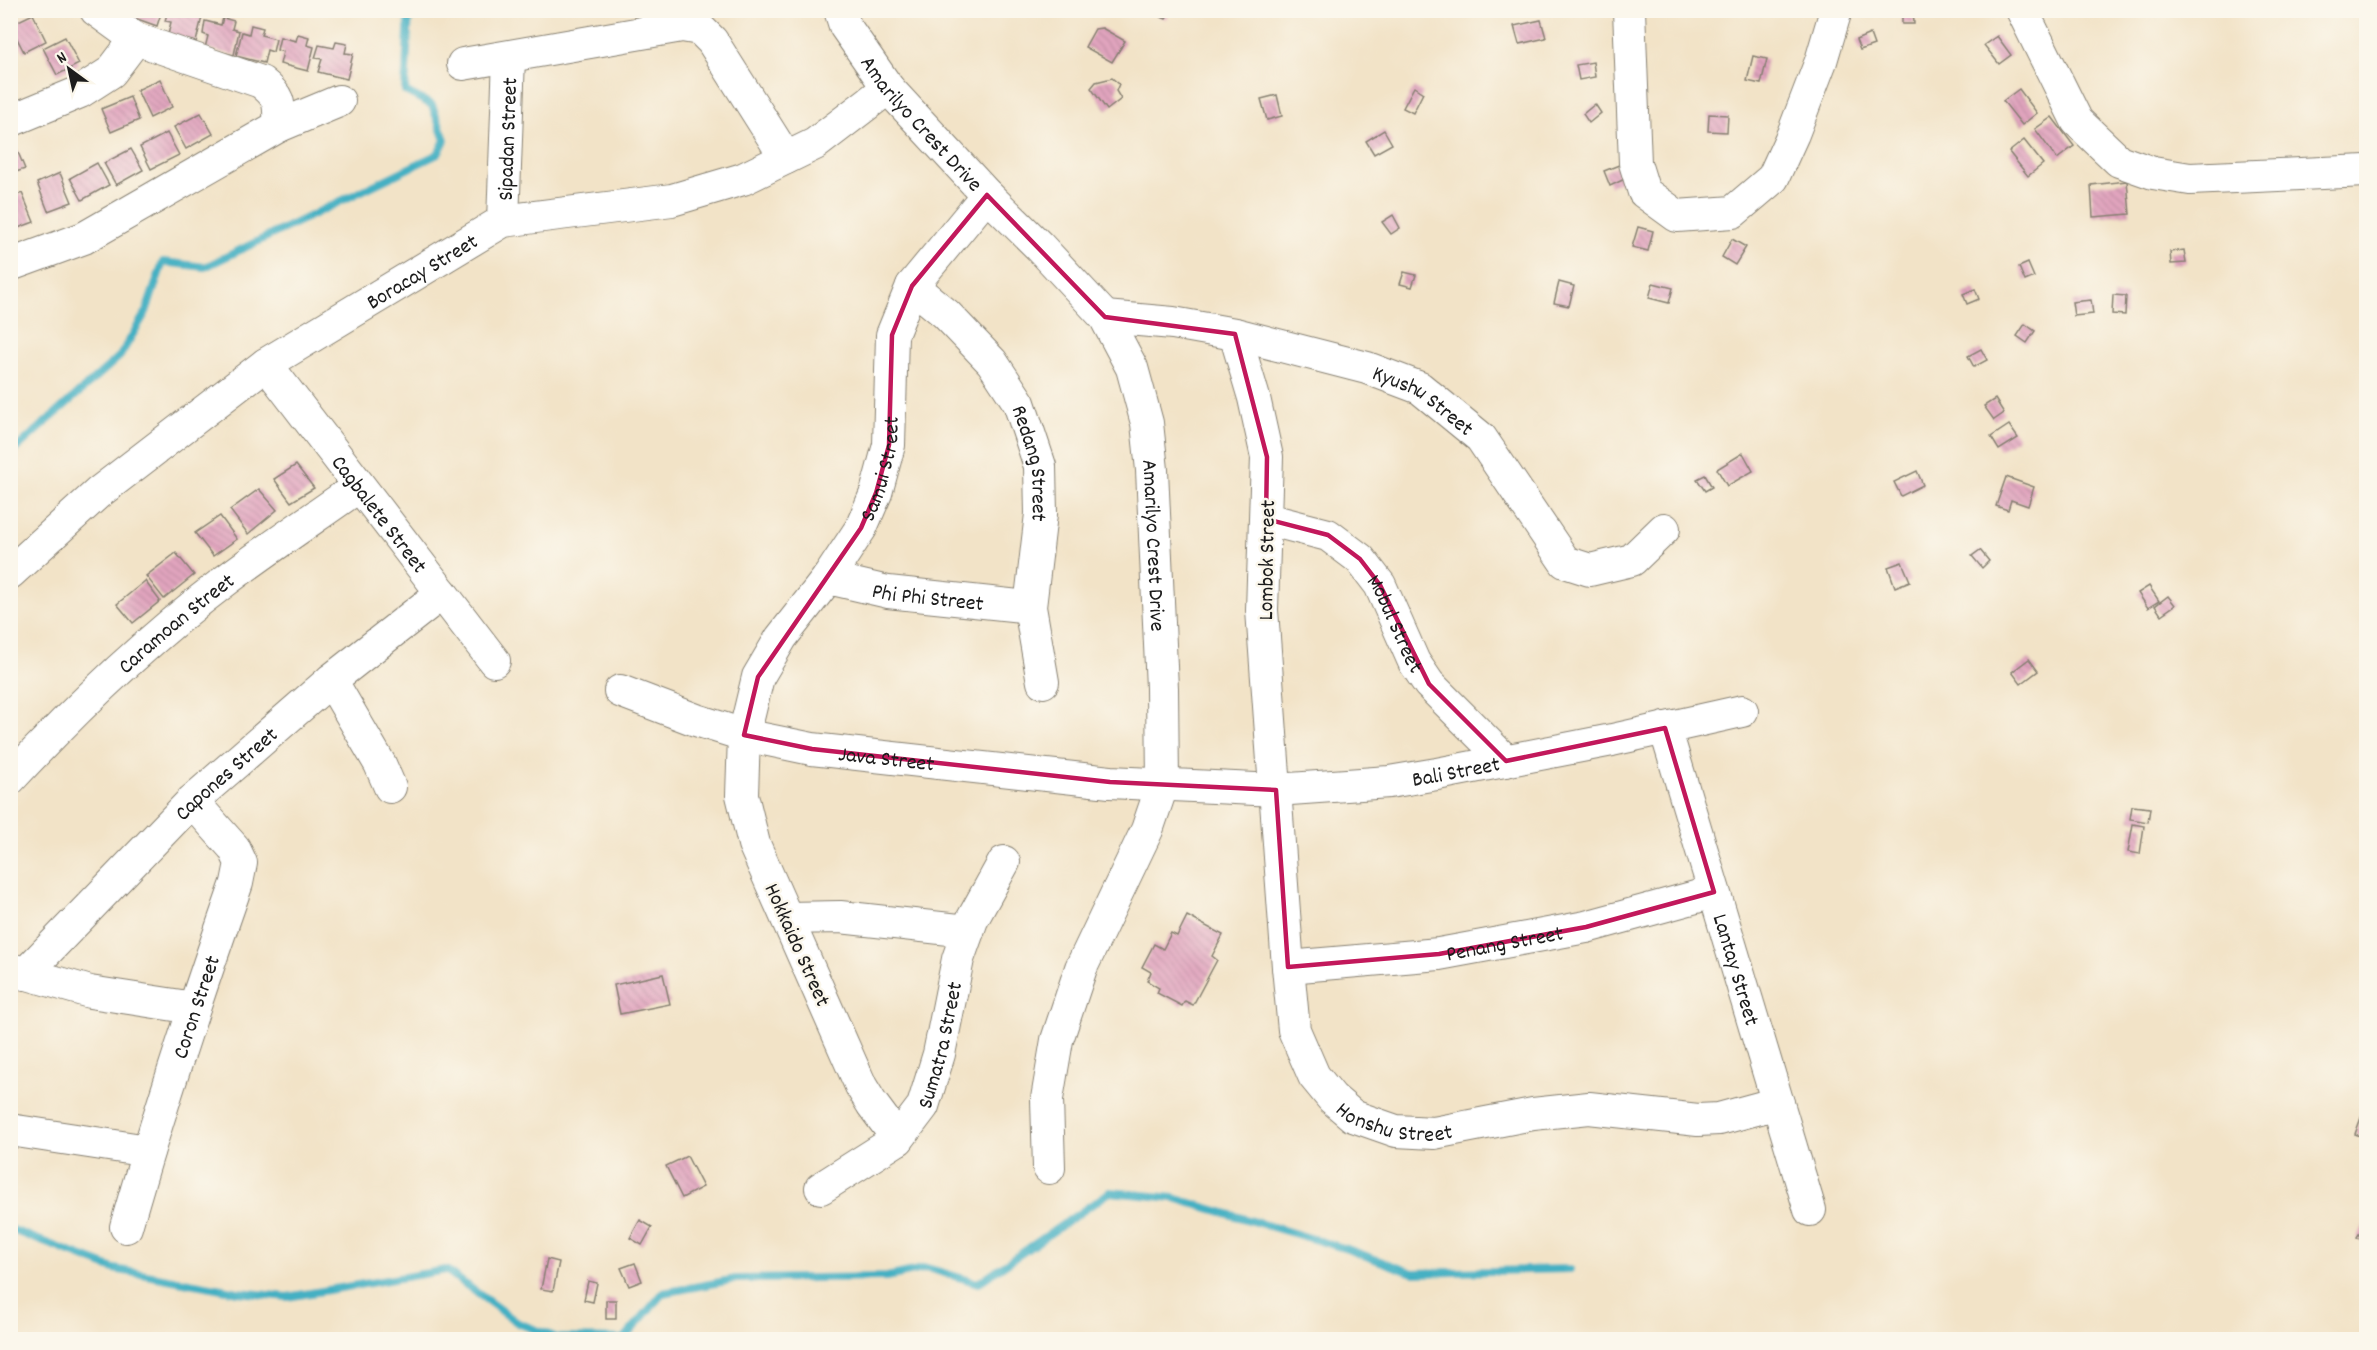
<svg xmlns="http://www.w3.org/2000/svg" width="2377" height="1350" viewBox="0 0 2377 1350" font-family="Dekko,sans-serif">
<defs>
<pattern id="building-back-hatch" width="6" height="6" patternUnits="userSpaceOnUse" patternTransform="scale(1.5)"><rect width="6" height="6" fill="#e1a4be"/><path d="M-1 5l2 2M0 0l6 6M5-1l2 2" fill="none" stroke="#c08da3"/></pattern>
</defs>
<rect width="100%" height="100%" fill="#fbf7ec"/>
<filter id="ink" filterUnits="userSpaceOnUse"><feTurbulence type="fractalNoise" baseFrequency=".0167" numOctaves="2"/><feDisplacementMap in="SourceGraphic" scale="12" xChannelSelector="R" yChannelSelector="G"/><feConvolveMatrix kernelMatrix="1 2 1 2 8 2 1 2 1" color-interpolation-filters="sRGB"/></filter>
<filter id="wash" filterUnits="userSpaceOnUse"><feTurbulence type="fractalNoise" baseFrequency=".008" numOctaves="4" result="noise"/><feDisplacementMap in="SourceGraphic" scale="24" xChannelSelector="R" yChannelSelector="G"/><feGaussianBlur stdDeviation="1.35" result="paint"/><feColorMatrix in="noise" values="0 0 0 0 0 0 0 0 0 0 0 0 0 0 0 0 0 1.4 0 .05"/><feComposite in="paint" operator="in"/></filter>
<g filter="url(#wash)">
<rect width="100%" height="100%" fill="#f2e3c7"/>
<g fill="none" stroke-linecap="round" stroke-linejoin="round">
<g stroke="#45b0c3" stroke-width="8">
<path d="M10 454 120 356 146 312 163 262 205 267 438 154 445 140 432 105 405 91 409 10"/>
<path d="M10 1229 114 1269 238 1292 287 1297 446 1270 518 1323 557 1338 624 1339 663 1293 736 1279 887 1277 927 1268 978 1283 1110 1192 1174 1198 1347 1249 1413 1273 1570 1269"/>
</g>
</g>
<g id="blocks">
<g fill="url(#building-back-hatch)">
<path d="M131 10H162L157 26 129 16Z"/>
<path d="M168 10H196L195 16 202 17 196 42 168 35 171 22 165 21Z"/>
<path d="M1149 10H1169L1166 19 1149 12Z"/>
<path d="M1902 10H1913L1914 24H1902Z"/>
<path d="M33 14 46 41 24 52 10 25Z"/>
<path d="M223 18 234 21 232 29 239 31 234 55 205 48 208 36 203 34 205 21 221 25Z"/>
<path d="M1541 20 1546 38 1519 44 1514 26Z"/>
<path d="M251 25 263 28 261 35 276 39 273 52 267 50 264 63 236 56 242 32 249 34Z"/>
<path d="M1102 28 1125 41 1112 62 1085 47 1095 29Z"/>
<path d="M298 34 309 37 307 45 314 47 308 71 280 64 283 52 277 50 280 37 296 41Z"/>
<path d="M1870 34 1874 45 1860 50 1856 40Z"/>
<path d="M1997 36 2011 55 1999 64 1984 45Z"/>
<path d="M65 37 79 64 57 75 43 48Z"/>
<path d="M336 42 347 44 345 53 353 54 347 79 318 72 322 59 315 58 319 45 334 48Z"/>
<path d="M1753 56 1767 59 1761 84 1747 81Z"/>
<path d="M1593 62 1595 77 1579 80 1576 65Z"/>
<path d="M1112 78 1119 84 1116 91 1121 99 1107 110 1091 88 1096 82Z"/>
<path d="M160 79 172 107 150 118 137 90Z"/>
<path d="M1414 87 1423 93 1413 113 1403 108Z"/>
<path d="M2019 89 2037 113 2022 125 2003 101Z"/>
<path d="M1277 95 1282 116 1267 120 1261 99Z"/>
<path d="M130 97 139 120 111 132 101 109Z"/>
<path d="M1595 104 1601 113 1589 123 1583 114Z"/>
<path d="M201 113 213 134 186 149 174 127Z"/>
<path d="M1709 114 1728 115 1727 132 1708 131Z"/>
<path d="M2052 117 2074 146 2057 159 2035 129Z"/>
<path d="M1384 130 1392 144 1374 154 1366 141Z"/>
<path d="M167 133 179 155 151 169 140 147Z"/>
<path d="M2024 140 2043 164 2028 176 2009 152Z"/>
<path d="M15 145 25 169 10 174V147Z"/>
<path d="M131 149 143 170 116 185 104 163Z"/>
<path d="M97 163 109 185 82 200 70 178Z"/>
<path d="M1624 163 1629 177 1610 186 1604 171Z"/>
<path d="M60 173 72 202 48 211 37 183Z"/>
<path d="M2127 181 2130 214 2093 217 2091 185Z"/>
<path d="M22 193 34 222 10 231V198Z"/>
<path d="M1393 215 1400 228 1391 234 1382 222Z"/>
<path d="M1638 227 1653 231 1648 251 1632 247Z"/>
<path d="M1732 239 1746 247 1735 265 1722 257Z"/>
<path d="M2184 250 2186 263 2171 264 2170 252Z"/>
<path d="M2028 263 2034 277 2025 281 2019 267Z"/>
<path d="M1404 272 1416 275 1412 287 1400 284Z"/>
<path d="M1559 282 1574 286 1569 306 1554 303Z"/>
<path d="M1653 283 1673 288 1669 303 1649 298Z"/>
<path d="M1975 289 1979 299 1967 304 1963 294Z"/>
<path d="M2113 295 2126 296 2125 315 2112 314Z"/>
<path d="M2091 300 2093 314 2074 316 2072 302Z"/>
<path d="M2025 324 2035 331 2027 343 2017 336Z"/>
<path d="M1981 349 1987 360 1974 367 1968 356Z"/>
<path d="M1995 399 2004 413 1994 420 1984 406Z"/>
<path d="M2009 425 2018 438 1999 450 1991 437Z"/>
<path d="M1743 453 1753 471 1727 486 1717 469Z"/>
<path d="M296 465 314 488 291 502 274 479Z"/>
<path d="M1917 471 1923 485 1901 496 1894 482Z"/>
<path d="M1705 475 1712 487 1705 491 1697 479Z"/>
<path d="M2006 477 2034 487 2028 506 2011 500 2008 510 1996 506Z"/>
<path d="M259 489 277 510 248 534 230 510Z"/>
<path d="M220 516 237 539 213 556 195 533Z"/>
<path d="M1980 550 1989 561 1982 568 1972 556Z"/>
<path d="M176 553 194 575 164 599 146 576Z"/>
<path d="M1902 562 1910 581 1895 587 1888 567Z"/>
<path d="M145 581 160 601 133 623 117 604Z"/>
<path d="M2149 586 2159 601 2148 608 2138 593Z"/>
<path d="M2168 596 2175 605 2161 615 2155 606Z"/>
<path d="M2029 659 2038 671 2021 684 2012 672Z"/>
<path d="M2132 806 2150 808 2148 822 2130 819Z"/>
<path d="M2133 824 2144 826 2140 854 2128 852Z"/>
<path d="M1187 916 1223 935 1212 956 1217 960 1193 1005 1185 1001 1182 1006 1157 993 1159 988 1147 981 1151 972 1142 967 1154 944 1163 949 1171 933 1177 936Z"/>
<path d="M663 974 670 1004 620 1014 614 985Z"/>
<path d="M2362 1115 2366 1117V1138L2355 1134Z"/>
<path d="M687 1156 703 1187 682 1198 666 1166Z"/>
<path d="M640 1220 652 1227 642 1245 630 1238Z"/>
<path d="M2364 1226 2366 1228V1244L2357 1237Z"/>
<path d="M547 1259 559 1262 553 1291 541 1289Z"/>
<path d="M635 1263 642 1281 629 1286 621 1268Z"/>
<path d="M588 1281 597 1283 593 1302 584 1300Z"/>
<rect x="606" y="1300" width="10" height="19"/>
</g>
</g>
</g>
<g filter="url(#ink)">
<use href="#blocks" fill-opacity="0" stroke="#878072" stroke-width="1.5"/>
<g fill="none" stroke-linecap="round" stroke-linejoin="round">
<defs>
<g id="minor">
<path d="M96 10 136 39 261 82C279 96 280 102 279 126"/>
<path id="s1" d="M840 10 845 26 888 88 987 195 1040 247 1105 317 1132 368 1147 423 1152 470 1162 688 1163 783 1147 830 1081 968 1057 1040 1047 1099 1049 1168"/>
<path d="M1629 10 1635 163 1644 192 1677 216 1733 212 1773 178 1793 134 1821 61 1836 10"/>
<path d="M2022 10 2077 121 2119 161 2153 173 2190 179 2366 171"/>
<path d="M463 64 682 26 700 29 712 41 786 158"/>
<path d="M10 121 80 92 111 72 136 39"/>
<path id="s2" d="M503 221 509 57"/>
<path d="M10 265 84 238 279 126 339 101"/>
<path id="s3" d="M912 286 946 314 992 362 1019 403 1040 466 1041 514 1030 607 1043 682"/>
<path id="s4" d="M1105 317 1173 323 1235 334 1367 368 1420 388 1481 438 1565 562 1590 570 1632 560 1664 529"/>
<path id="s5" d="M1235 334 1254 398 1267 457 1262 610 1288 967 1294 1030 1314 1076 1332 1098 1353 1116 1396 1131 1434 1133 1533 1114 1589 1108 1698 1120 1719 1119 1778 1103"/>
<path id="s6" d="M266 364 494 661"/>
<path id="s7" d="M1266 519 1328 535 1360 559 1380 585 1414 662 1429 684 1506 761"/>
<path id="s8" d="M10 573 98 493 266 364 503 221 672 200 743 179 815 144 888 88"/>
<path id="s9" d="M828 578 888 592 1030 607"/>
<path d="M331 680 380 764 390 787"/>
<path id="s10" d="M620 691 696 720 744 735 812 749 1110 782 1276 790 1389 782 1437 774 1612 740 1742 711"/>
<path id="s11" d="M1665 728 1810 1210"/>
<path id="s12" d="M10 779C76 708 147 640 225 581 269 548 314 518 359 486"/>
<path d="M787 918 840 917 968 931"/>
<path id="s13" d="M1288 967 1439 954 1586 927 1714 892"/>
<path d="M10 969 90 992 194 1008"/>
<path id="s14" d="M25 974 192 801 331 680 442 593"/>
<path d="M10 1130 148 1151"/>
<path id="s15" d="M898 1139 872 1104 861 1086 754 844 742 795 744 735 758 677 781 638 828 578 861 528 876 493 889 445 892 335 912 286 987 195"/>
<path id="s16" d="M821 1188 898 1139 923 1106 939 1054 958 959 972 920 1004 862"/>
<path id="s17" d="M126 1227C159 1111 197 997 237 883L241 863 234 848 192 801"/>
</g>
</defs>
<use href="#minor" stroke="#878072" stroke-width="34"/>
<use href="#minor" stroke="#fff" stroke-width="32"/>
</g>
</g>
<path fill="none" stroke="#c2185b" stroke-width="4.5" stroke-linejoin="round" d="M987 195 1105 317 1235 334 1267 457 1266 519 1328 535 1360 559 1380 585 1429 684 1506 761 1665 728 1714 892 1586 927 1439 954 1288 967 1276 790 1110 782 812 749 744 735 758 677 861 528 876 493 889 445 892 335 912 286Z"/>
<g text-anchor="middle" stroke-width="5" stroke-linejoin="round" paint-order="stroke">
<g font-size="22" fill="#1c1c1c" stroke="#fbf7ec">
<text dy="8" stroke="none"><textPath href="#s1" startOffset="141">Amarilyo Crest Drive</textPath></text>
<text dy="8" stroke="none"><textPath href="#s2" startOffset="82">Sipadan Street</textPath></text>
<text dy="8" stroke="none"><textPath href="#s8" startOffset="512">Boracay Street</textPath></text>
<text dy="8" stroke="none"><textPath href="#s4" startOffset="333">Kyushu Street</textPath></text>
<text dy="8" stroke="none"><textPath href="#s3" startOffset="222">Redang Street</textPath></text>
<text dy="8" stroke="none"><textPath href="#s15" startOffset="744">Samui Street</textPath></text>
<text dy="8" stroke="none"><textPath href="#s6" startOffset="188">Cagbalete Street</textPath></text>
<text dy="8" stroke="none"><textPath href="#s1" startOffset="645">Amarilyo Crest Drive</textPath></text>
<text transform="translate(1265 560) rotate(-89)" y="8">Lombok Street</text>
<text dy="8" stroke="none"><textPath href="#s9" startOffset="102">Phi Phi Street</textPath></text>
<text dy="8" stroke="none"><textPath href="#s12" startOffset="228">Caramoan Street</textPath></text>
<text dy="8" stroke="none"><textPath href="#s7" startOffset="178">Mobul Street</textPath></text>
<text dy="8" stroke="none"><textPath href="#s10" startOffset="276">Java Street</textPath></text>
<text dy="8" stroke="none"><textPath href="#s10" startOffset="848">Bali Street</textPath></text>
<text dy="8" stroke="none"><textPath href="#s14" startOffset="284">Capones Street</textPath></text>
<text dy="8" stroke="none"><textPath href="#s13" startOffset="218">Penang Street</textPath></text>
<text transform="translate(799 944) rotate(66)" y="8">Hokkaido Street</text>
<text dy="8" stroke="none"><textPath href="#s11" startOffset="252">Lantay Street</textPath></text>
<text dy="8" stroke="none"><textPath href="#s17" startOffset="231">Coron Street</textPath></text>
<text dy="8" stroke="none"><textPath href="#s16" startOffset="196">Sumatra Street</textPath></text>
<text dy="8" stroke="none"><textPath href="#s5" startOffset="850">Honshu Street</textPath></text>
</g>
</g>
<rect width="2377" height="1350" fill="none" stroke="#fbf7ec" stroke-width="36"/>
<g transform="translate(69 69) rotate(327)" stroke="#fbf7ec" stroke-width="4.5" paint-order="stroke">
<path d="M0-4.5L10 22L0 15L-10 22Z" fill="#1c1c1c"/>
<text y="-9" font-size="16" font-weight="bold" text-anchor="middle" fill="#1c1c1c">N</text>
</g>
</svg>
